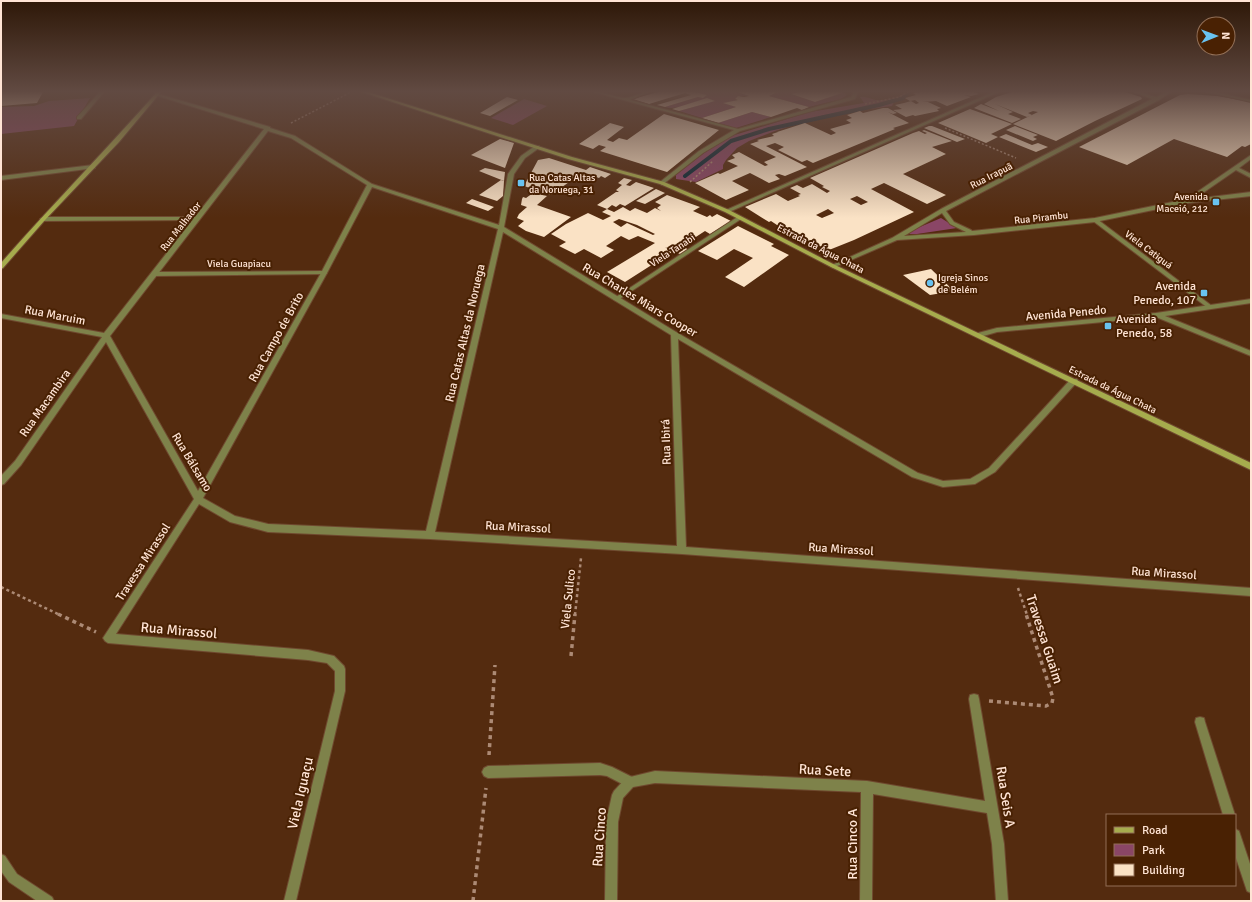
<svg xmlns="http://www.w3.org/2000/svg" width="1252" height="902" viewBox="0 0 1252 902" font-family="Signika,sans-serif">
<rect width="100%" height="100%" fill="#542b0f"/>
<g fill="#8a4666">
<path d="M695 92H735L749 96H738L735 99 738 100 724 103 736 107 702 118 679 111 714 101C697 96 682 112 665 107L698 97 703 98 707 95Z"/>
<path d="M778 92H796L790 94 815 102 843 92 847 95 841 99 809 107 769 96Z"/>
<path d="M906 92H912L903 99 894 102 892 106 824 115 775 131 749 141 737 148 726 160 723 165V169L696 182 676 179V175L704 153 728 137 810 112 864 103 860 97C866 96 870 99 876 100 884 101 900 98 906 92Z"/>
<path d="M90 98 74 126 1 134V107L34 106 49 101Z"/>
<path d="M524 99 547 106 513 125 491 118Z"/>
<path d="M752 112 771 117 736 128 718 123Z"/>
<path d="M941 218 957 228 917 234H910L908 232Z"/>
</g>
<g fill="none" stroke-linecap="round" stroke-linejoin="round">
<path stroke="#082837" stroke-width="4" d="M685 176 731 141 769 129 879 105 903 98 909 92"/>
</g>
<g fill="#fae2c5" fill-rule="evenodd">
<path d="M1 92H43L37 103 1 106Z"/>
<path d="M658 92H695L707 95 703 98 698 97 665 107 657 105 691 95 685 93 649 104 633 99Z"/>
<path d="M737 92H778L769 96 809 107 802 110 797 108 771 117 752 112 718 123 702 118 736 107 723 103 738 100 735 99 738 96 744 97 749 96Z"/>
<path d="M798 92H839L842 93 815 102 791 94Z"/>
<path d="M920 92H974L979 94 971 96 964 95 971 97 947 106 936 101 922 102H928L941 108 937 109 939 111 915 116 913 115 906 117 893 110 902 109 895 105 904 103 911 101 916 104 919 103 915 100 910 101 905 98 916 95 913 93Z"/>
<path d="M1012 92H1125L1141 97 1142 99 1095 121 1056 141 1013 124 1038 112 1033 111 1028 113 1032 115 1027 117 995 104 1013 112 1008 114 1021 119 1012 123 974 108 981 104 999 111 984 104 996 97Z"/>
<path d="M1188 94 1217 96 1251 102V144L1245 147 1242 146 1227 157 1174 139 1127 165 1079 147 1180 95Z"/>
<path d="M507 97 518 100 490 116 480 113Z"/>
<path d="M707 98 715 101 679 111 672 109Z"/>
<path d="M883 108H888L897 113 893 114 888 112 909 123 893 128 895 129 813 163 807 160 802 162 778 150 784 147 775 143 766 146 807 167 785 176 779 174 775 175 780 179 769 183 750 173 732 181 749 190 726 200 695 183 718 173 720 174 738 166 727 161 735 158 732 155 739 152 765 166 768 165 764 162 776 157 750 144 759 141 757 140 774 136 772 134 778 132H777L805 123 831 135 836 133 830 129 851 123 846 120 852 118 847 115 860 111 863 113Z"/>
<path d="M970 109 1012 124 991 134 998 137 986 143 938 123Z"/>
<path d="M664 114 719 130 667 172 600 151 606 147 599 145 593 149 579 144 610 123 624 127 607 140 613 142 619 138 627 140Z"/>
<path d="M929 126H932L965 139 957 142 924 128Z"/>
<path d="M1015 126 1038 135 1033 137 1037 139 1033 141 1006 130Z"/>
<path d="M924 130 952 141 932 147 946 154 903 174 946 195 927 204 884 183 871 189 914 212 854 240 829 250 789 233 771 221 769 222 745 207 776 194 788 201 800 196 798 195 801 194 790 188 797 185 803 188 812 184 827 193 830 191 822 187 824 186 810 178 913 133 919 131 925 134 927 133 922 131ZM857 196 868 202 861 205 850 199ZM828 209 834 213 822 218 816 215Z"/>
<path d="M1006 134 1032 145 1038 143 1048 147 1036 152 999 137Z"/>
<path d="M500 139 514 143 505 168 471 155Z"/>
<path d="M549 158 586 170 590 167 611 174 605 178 601 176 599 178 583 172 551 195 524 186 538 160Z"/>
<path d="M485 168 505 172 504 181 479 171Z"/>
<path d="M624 178 632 180 626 185 630 186 636 182 654 188 625 206 620 204 616 207 612 205 607 209 597 205 616 192H619L616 190 622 185 618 183Z"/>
<path d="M501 180 504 181 503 196 497 201 479 195Z"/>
<path d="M656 189 665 193 645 204 636 201Z"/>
<path d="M533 193 547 196 537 205 571 217 544 237 526 231 518 226 524 221 517 218 519 214 527 207 521 205 522 199 523 197 526 198Z"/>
<path d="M667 195 700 207 693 211 707 217 710 215 712 217 717 214 731 221 710 234 705 231 682 246 689 250 682 255 665 247 672 252 625 282 607 272 655 243 638 236 629 240 621 236 606 246 614 250 601 258 584 249 575 254 559 246 566 242 551 234 566 224 588 213 603 220 611 216 602 212 607 209 614 212 623 207 630 211 635 208 647 213 655 208 661 211 657 208 661 205 655 202ZM619 219 637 225 655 234 653 235 627 223 621 227 613 222Z"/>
<path d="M472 199 494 207 488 211 466 203Z"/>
<path d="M738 226 774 244 771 246 789 255 744 287 725 277 753 258 734 249 717 260 698 251Z"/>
<path d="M931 269 954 291 930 295 903 275Z"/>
</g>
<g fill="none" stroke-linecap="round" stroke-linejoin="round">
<defs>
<g id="lane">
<path d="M100 92H104L81 119H77V117Z"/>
<path d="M739 216 742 218 741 219 618 300 616 301 613 299Z"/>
<path d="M197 217 199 218V220L43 221 40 219 43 217Z"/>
<path d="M1093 219H1097L1212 306V308H1208L1093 221Z"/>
<path d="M324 271 327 273 326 274 154 276 151 274 154 272Z"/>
<path d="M600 763 612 767 634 778 636 782 634 786 630 788 607 776 600 775 488 778 484 776 482 772 484 768 488 766Z"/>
</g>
<g id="street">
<path d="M594 92C605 92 616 98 625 98 633 98 640 92 649 92L630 100 738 129 851 97 854 92H858L855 99 740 131 703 153 662 185 659 183 660 182 699 151 734 130Z"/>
<path d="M993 92H999L729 212 724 211Z"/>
<path d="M1134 92H1140L1156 97 1166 92H1171L1159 100 946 211 954 222 971 230 972 231 1095 218 1187 199 1251 155V159L1239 168 1251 174V178L1236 170 1194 199 1251 192V196L1187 203 1095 222 974 235 897 240 835 267 833 268 830 266 892 238 941 209 1152 99ZM942 213 950 224 966 232 904 236Z"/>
<path d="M1207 92H1215L1251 100V102Z"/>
<path d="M155 93 270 127V128L295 136 372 184 499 225 508 174 521 156 535 146H539V148L525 158 514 174 504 227 676 332 918 473 943 481 970 479 989 468 1071 379H1077L1078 381 995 472 975 484 943 487 912 477 678 339 686 547 1251 588V596L682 554 430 539 268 532 230 522 199 504 116 634 308 650 334 656 344 666 345 669V691L296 901H284L335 691V671L327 663 308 660 108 643 105 641 103 638 105 635 194 499 106 342 21 465 4 484 1 485V476L15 461 102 337 1 318V314L104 333 264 129 155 95ZM268 131 291 138 367 185 321 273 198 491 110 336ZM372 187 498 229 426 531 268 524 235 516 203 498 327 273ZM503 232 671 335 677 546 435 532Z"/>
<path d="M93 165 95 166V168L1 180V176Z"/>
<path d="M1251 299V303L1165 316 1251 351V356L1156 317 997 332 980 337 977 335 978 333 997 328 1156 313Z"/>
<path d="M974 694 978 695 979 699 1004 844 1008 901H996L992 844 987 813 873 794 872 901H860L861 792 655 783 633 787 623 798 618 822 617 901H605L606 822 612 795 614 791 626 778 655 771 867 781 985 801 969 699 970 695Z"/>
<path d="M1200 717 1204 718 1205 722 1235 815H1223L1195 722 1196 718Z"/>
<path d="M1235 829 1239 831 1251 867V893L1247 891 1235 855Z"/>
<path d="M1 854 5 856 17 874 52 897 54 901H37L9 882 1 871Z"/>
</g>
<g id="secondary">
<path d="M157 92H161L119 142 45 220 3 268 1 269V263C52 205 106 150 157 92Z"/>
<path d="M362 92H368L572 157 664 182 729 210 835 265 1251 463V470L831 267 725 212 660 184 568 159Z"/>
</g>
</defs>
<use href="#lane" stroke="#6f492f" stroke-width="2"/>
<use href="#street" stroke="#6f492f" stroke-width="2"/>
<use href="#secondary" stroke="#6f492f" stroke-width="2"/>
<g stroke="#ac8a75" stroke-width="1.5" stroke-dasharray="2 2" stroke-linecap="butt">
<path d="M865 104 899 97 908 92"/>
<path d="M291 123 351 92"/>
<path d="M945 128 1016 158"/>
<path d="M690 182 713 161"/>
</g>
<g stroke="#ac8a75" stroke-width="2.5" stroke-dasharray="3 3" stroke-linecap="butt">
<path d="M1 587 60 615"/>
<path d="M1018 588 1027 615"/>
<path d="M575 615 581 558"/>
</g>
<g stroke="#ac8a75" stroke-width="3.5" stroke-dasharray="4 4" stroke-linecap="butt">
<path d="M58 614 96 632"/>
<path d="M571 656 575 614"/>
<path d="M989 701 1046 706 1052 703 1053 698 1026 614"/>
<path d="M489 755 495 665"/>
<path d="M473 901 486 788"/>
</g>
<use href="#lane" fill="#7e824a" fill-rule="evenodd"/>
<use href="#street" fill="#7e824a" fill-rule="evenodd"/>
<use href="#secondary" fill="#a6ac4d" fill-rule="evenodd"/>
</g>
<linearGradient id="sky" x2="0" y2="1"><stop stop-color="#2e1808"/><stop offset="0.42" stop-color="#614a42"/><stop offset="1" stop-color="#614a42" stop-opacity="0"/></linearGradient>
<rect width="1252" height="218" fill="url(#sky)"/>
<g fill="#69c3f1" stroke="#492103" stroke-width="1.5">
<rect x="517" y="179" width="8" height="8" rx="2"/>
<rect x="1212" y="198" width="8" height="8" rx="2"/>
<circle cx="930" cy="283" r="4"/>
<rect x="1200" y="289" width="8" height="8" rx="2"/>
<rect x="1104" y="322" width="8" height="8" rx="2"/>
</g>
<g text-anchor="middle" stroke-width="4" stroke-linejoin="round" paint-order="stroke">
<g font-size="10" fill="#ffe4d5" stroke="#492103">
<text transform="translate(991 175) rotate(-27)" y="4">Rua Irapuã</text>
<text transform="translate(1041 217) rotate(-6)" y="4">Rua Pirambu</text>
<text transform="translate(180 226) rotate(-52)" y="4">Rua Malhador</text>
<text transform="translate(821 248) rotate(27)" y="4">Estrada da Água Chata</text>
<text transform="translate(1149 249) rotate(37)" y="4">Viela Catiguá</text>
<text transform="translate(672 250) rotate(-33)" y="4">Viela Tanabi</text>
<text x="239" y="267">Viela Guapiacu</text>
<text transform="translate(1113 389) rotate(26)" y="4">Estrada da Água Chata</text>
</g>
<g font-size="10" fill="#ffe4d5" stroke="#492103" text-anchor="start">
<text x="529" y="181">Rua Catas Altas<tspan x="529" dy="12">da Noruega, 31</tspan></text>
<text x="1208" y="200" text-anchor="end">Avenida<tspan x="1208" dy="12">Maceió, 212</tspan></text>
<text x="938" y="281">Igreja Sinos<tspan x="938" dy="12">de Belém</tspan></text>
</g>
<g font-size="12" fill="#ffe4d5" stroke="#492103" text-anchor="end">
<text x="1196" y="290">Avenida<tspan x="1196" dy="14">Penedo, 107</tspan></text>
<text x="1116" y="323" text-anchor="start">Avenida<tspan x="1116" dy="14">Penedo, 58</tspan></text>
</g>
<g font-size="12" fill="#ffe4d5" stroke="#492103">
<text transform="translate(640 300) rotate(31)" y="4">Rua Charles Miars Cooper</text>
<text transform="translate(1066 313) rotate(-5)" y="4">Avenida Penedo</text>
<text transform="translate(55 315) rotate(11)" y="4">Rua Maruim</text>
<text transform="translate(465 333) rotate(-77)" y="4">Rua Catas Altas da Noruega</text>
<text transform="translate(276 337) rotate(-61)" y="4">Rua Campo de Brito</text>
<text transform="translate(45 403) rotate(-55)" y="4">Rua Macambira</text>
<text transform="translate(666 442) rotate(-92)" y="4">Rua Ibirá</text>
<text transform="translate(192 462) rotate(59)" y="4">Rua Bálsamo</text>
<text transform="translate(518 527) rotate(3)" y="4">Rua Mirassol</text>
<text transform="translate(841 549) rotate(4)" y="4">Rua Mirassol</text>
<text transform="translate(143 562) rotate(-57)" y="4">Travessa Mirassol</text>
<text transform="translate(1164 573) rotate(4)" y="4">Rua Mirassol</text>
<text transform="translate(568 599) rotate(-84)" y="4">Viela Sulico</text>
</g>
<g font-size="14" fill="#ffe4d5" stroke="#492103">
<text transform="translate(179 630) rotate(5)" y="5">Rua Mirassol</text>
<text transform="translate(1045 639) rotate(72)" y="5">Travessa Guaim</text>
<text transform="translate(825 770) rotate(3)" y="5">Rua Sete</text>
<text transform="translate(300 793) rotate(-77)" y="5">Viela Iguaçu</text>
<text transform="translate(1006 797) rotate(81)" y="5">Rua Seis A</text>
<text transform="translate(599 837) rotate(-86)" y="5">Rua Cinco</text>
<text transform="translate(852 844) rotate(-90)" y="5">Rua Cinco A</text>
</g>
</g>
<rect width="1252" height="902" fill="none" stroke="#ffe4d5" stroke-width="4"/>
<rect x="1106" y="814" width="130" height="72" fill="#492103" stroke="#926f57"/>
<rect x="1114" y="827" width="20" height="6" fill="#a6ac4d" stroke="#926f57"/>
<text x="1142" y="834" font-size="12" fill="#ffe4d5">Road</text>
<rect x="1114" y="844" width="20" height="12" fill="#8a4666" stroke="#926f57"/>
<text x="1142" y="854" font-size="12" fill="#ffe4d5">Park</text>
<rect x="1114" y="864" width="20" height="12" fill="#fae2c5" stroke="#926f57"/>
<text x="1142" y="874" font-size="12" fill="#ffe4d5">Building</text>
<g transform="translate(1216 36) rotate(89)"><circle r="19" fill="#492103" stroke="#926f57"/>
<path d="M0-3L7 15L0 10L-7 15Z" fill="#69c3f1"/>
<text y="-6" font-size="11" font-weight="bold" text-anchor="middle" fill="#ffe4d5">N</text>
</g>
</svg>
